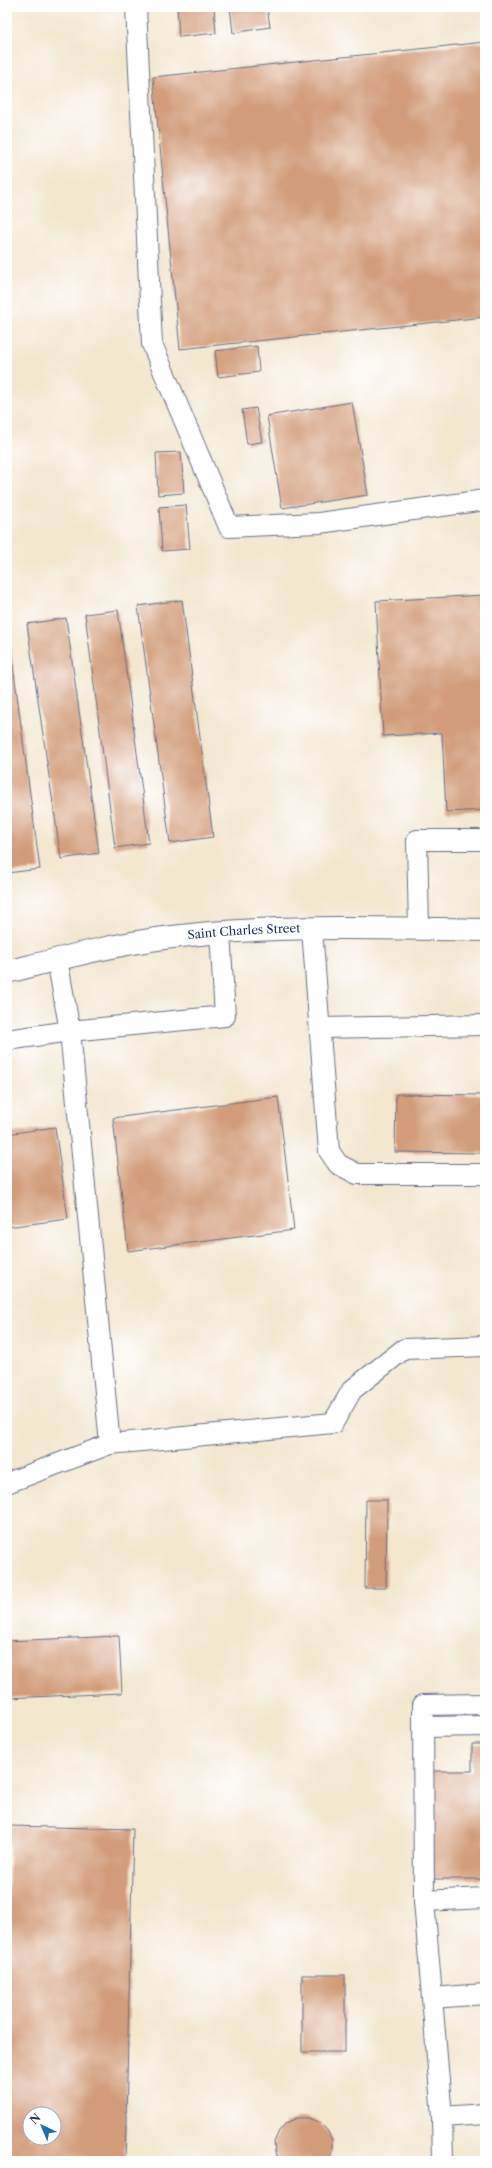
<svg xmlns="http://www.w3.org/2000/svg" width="492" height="2168" viewBox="0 0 492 2168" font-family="'Libre Caslon Text',serif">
<rect width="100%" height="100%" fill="#fff"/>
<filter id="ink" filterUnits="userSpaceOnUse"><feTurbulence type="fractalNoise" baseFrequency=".025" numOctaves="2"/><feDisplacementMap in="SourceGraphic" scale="8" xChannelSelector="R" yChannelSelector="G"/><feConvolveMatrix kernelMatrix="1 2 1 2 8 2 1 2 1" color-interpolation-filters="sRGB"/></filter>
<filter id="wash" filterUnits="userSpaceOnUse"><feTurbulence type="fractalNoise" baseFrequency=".012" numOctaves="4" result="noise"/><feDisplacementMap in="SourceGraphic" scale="16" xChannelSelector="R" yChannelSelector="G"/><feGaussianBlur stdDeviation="0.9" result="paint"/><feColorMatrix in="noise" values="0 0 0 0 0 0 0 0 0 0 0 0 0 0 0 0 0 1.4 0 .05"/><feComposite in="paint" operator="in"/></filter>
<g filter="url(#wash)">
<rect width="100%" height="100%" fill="#f3e7d0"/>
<g id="blocks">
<g fill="#d39d7c" fill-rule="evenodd">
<path d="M177 7H214L216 33 179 37Z"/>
<path d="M230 7H267L270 27 233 33Z"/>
<path d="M485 42V317L180 349 153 77Z"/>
<path d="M257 346 259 372 218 377 215 351Z"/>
<path d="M352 402 368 495 282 508 267 416Z"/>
<path d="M256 408 262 442 247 444 242 410Z"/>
<path d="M181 452 184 493 158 495 156 453Z"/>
<path d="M186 505 190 549 162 551 159 507Z"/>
<path d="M485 595V810L446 812 442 733 383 736 376 601Z"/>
<path d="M182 600 213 837 170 843 138 606Z"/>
<path d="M118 610 149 843 115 848 85 614Z"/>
<path d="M66 618 99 853 61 859 27 624Z"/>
<path d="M7 620 40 869 7 873Z"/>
<path d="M396 1094 485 1095V1153L395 1152Z"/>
<path d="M278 1097 294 1230 128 1251 113 1118Z"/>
<path d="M55 1127 68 1219 7 1227V1134Z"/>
<path d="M366 1500H387L386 1588H365Z"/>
<path d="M119 1636 122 1693 7 1698V1641Z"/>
<path d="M472 1744H485V1879H429V1771H472Z"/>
<path d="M10 1826 133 1829 125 2161H7V1963ZM30 2114H54V2138H30Z"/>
<rect x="302" y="1975" width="43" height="77"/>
<path d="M297 2118H308L319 2122 327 2130 332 2140V2151L329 2161H278L275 2153 274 2142 279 2131 286 2123Z"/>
</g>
</g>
</g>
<g filter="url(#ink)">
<use href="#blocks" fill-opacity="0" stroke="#676f86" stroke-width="1"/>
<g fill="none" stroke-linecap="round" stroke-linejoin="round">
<defs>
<g id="lane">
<path d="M136 7 152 344 229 527 319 523 485 500"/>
<path d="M312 929 329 1151 338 1164 357 1174H485"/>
<path d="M419 929 417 840H485"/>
<path d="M57 959 70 1031 225 1016 220 932"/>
<path d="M320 1028 485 1025"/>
<path d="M7 1040 70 1031 110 1444"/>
<path d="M7 1483 110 1444 333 1423 352 1390 404 1349 485 1346"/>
<path d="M485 1704 423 1705 424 1901 485 1898"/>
<path d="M423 1727 485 1726"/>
<path d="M424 1901 442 2117 485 2114"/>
<path d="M432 1998 485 1994"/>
<path d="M442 2117 443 2161"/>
</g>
<g id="street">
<path id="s1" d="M7 972C59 959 111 945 164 938 270 924 378 928 485 930"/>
</g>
</defs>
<use href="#lane" stroke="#676f86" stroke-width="22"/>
<use href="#street" stroke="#676f86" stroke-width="24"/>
<use href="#lane" stroke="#fff" stroke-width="20"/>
<use href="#street" stroke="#fff" stroke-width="22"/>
</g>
</g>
<g text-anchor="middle" stroke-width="3" stroke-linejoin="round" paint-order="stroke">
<g font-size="12" fill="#1b2f5e" stroke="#fff">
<text dy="4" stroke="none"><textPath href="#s1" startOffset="241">Saint Charles Street</textPath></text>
</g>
</g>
<rect width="492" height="2168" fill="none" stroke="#fff" stroke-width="24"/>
<g transform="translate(42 2126) rotate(316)"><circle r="19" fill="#ffffff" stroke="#a4acbf"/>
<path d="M0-3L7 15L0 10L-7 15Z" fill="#1f6fb2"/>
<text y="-6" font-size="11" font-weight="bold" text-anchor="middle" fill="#1b2f5e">N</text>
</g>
</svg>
